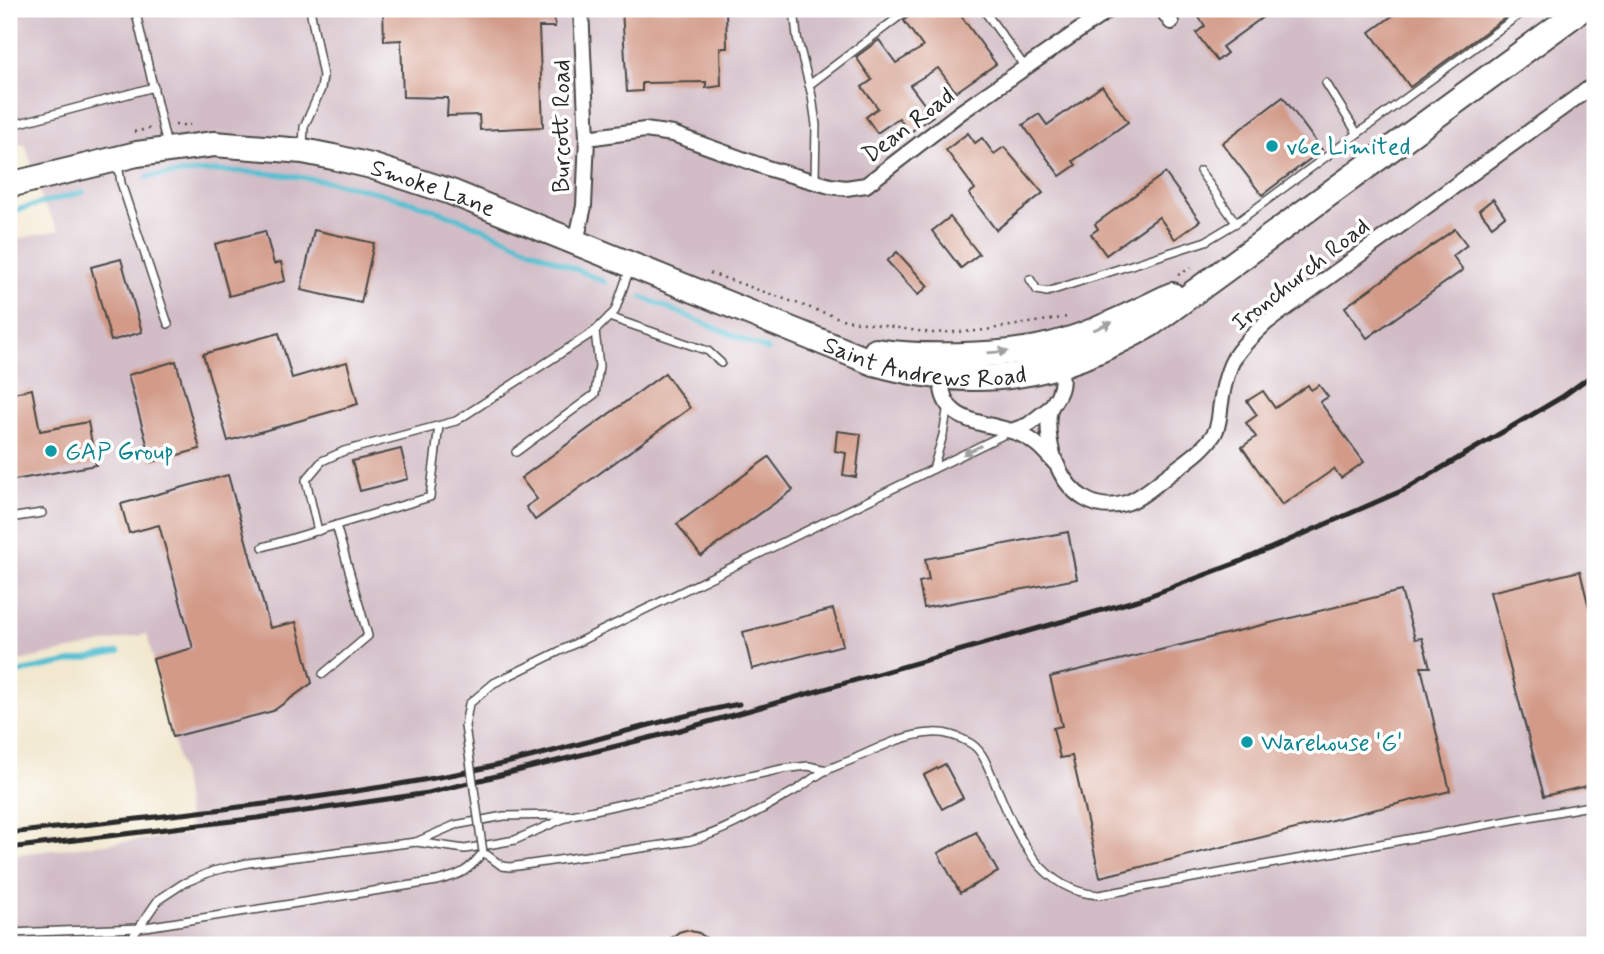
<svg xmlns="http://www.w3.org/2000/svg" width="1604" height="954" viewBox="0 0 1604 954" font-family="Mynerve,sans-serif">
<rect width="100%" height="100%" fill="#fff"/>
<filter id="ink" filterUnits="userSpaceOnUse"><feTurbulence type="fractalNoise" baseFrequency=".0143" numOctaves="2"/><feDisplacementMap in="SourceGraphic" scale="14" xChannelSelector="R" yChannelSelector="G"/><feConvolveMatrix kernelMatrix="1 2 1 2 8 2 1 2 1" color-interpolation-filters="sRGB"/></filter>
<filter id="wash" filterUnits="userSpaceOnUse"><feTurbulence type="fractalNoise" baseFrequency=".00686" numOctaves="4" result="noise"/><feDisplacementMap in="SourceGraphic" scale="28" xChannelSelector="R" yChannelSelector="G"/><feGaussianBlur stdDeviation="1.57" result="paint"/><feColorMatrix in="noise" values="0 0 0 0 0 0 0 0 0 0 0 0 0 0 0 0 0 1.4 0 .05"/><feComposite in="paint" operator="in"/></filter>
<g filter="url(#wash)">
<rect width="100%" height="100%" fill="#f2e8d0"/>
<path fill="#d2bdc6" d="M9 9H1595V945H9V855L190 834 182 776 147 634 9 663V241L59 230 43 203 25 143 9 147Z"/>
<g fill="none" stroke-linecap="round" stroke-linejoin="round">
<g stroke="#55bfd1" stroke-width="5">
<path d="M147 177C170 175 194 171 217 171 277 171 344 182 402 199 470 219 539 254 605 282"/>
<path d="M9 212 83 192"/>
<path d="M642 297 768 350"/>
<path d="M9 674 119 652"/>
</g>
</g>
<g id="blocks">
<g fill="#d29a87">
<path d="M383 9H554L555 27H539L543 127 480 130 479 115 447 116 448 98 403 97 401 40 384 41Z"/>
<path d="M622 9H726L727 48H720L721 86 706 88V82L642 83V91L627 92Z"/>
<path d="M915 9H956L996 64 956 92 938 68 910 85 933 116 909 133 899 118 877 133 866 117 878 108 862 87 872 80 856 57 879 40 896 63 923 47 904 21Z"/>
<path d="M1193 9H1274L1222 47 1227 53 1217 61 1196 33 1205 26Z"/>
<path d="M1402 9H1517L1410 87 1370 32Z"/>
<path d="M1102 86 1128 122 1073 161 1076 165 1060 176 1023 125 1039 114 1047 125Z"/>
<path d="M1283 97 1322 150 1262 195 1222 143Z"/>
<path d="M968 133 975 143 982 138 994 154 1004 147 1043 193 996 230 969 194 975 189 946 150Z"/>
<path d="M1165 173 1200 221 1175 239 1159 217 1106 255 1091 234 1098 229 1095 224Z"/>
<path d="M1493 199 1505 216 1492 226 1479 210Z"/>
<path d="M950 217 979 254 961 268 932 231Z"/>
<path d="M1455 229 1467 245 1453 256 1463 270 1367 338 1345 307Z"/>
<path d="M314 230 374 243 361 303 301 290Z"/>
<path d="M265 231 274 264 281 262 285 281 229 296 215 244Z"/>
<path d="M897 252 928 286 918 295 887 261Z"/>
<path d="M121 259 142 332 111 341 91 267Z"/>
<path d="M279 333 292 378 347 362 358 404 228 441 203 354Z"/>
<path d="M176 361 200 449 152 462 128 375Z"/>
<path d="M665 373 690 408 535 520 526 507 537 499 521 478Z"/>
<path d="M1308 385 1311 390 1319 385 1328 397 1320 402 1364 462 1341 478 1334 469 1282 505 1242 447 1256 437 1246 423 1257 415 1247 401 1263 391 1275 408Z"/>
<path d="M32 389 40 431 88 422 96 465 9 481V394Z"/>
<path d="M837 431 861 434 856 477 843 475 846 453 835 451Z"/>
<path d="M401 449 408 479 360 491 352 461Z"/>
<path d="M769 457 793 490 701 556 677 524Z"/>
<path d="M228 475 270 628 296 622 312 683 273 711 173 737 153 659 193 648 159 525 129 533 121 504Z"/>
<path d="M1068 532 1077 579 924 608 919 582 929 580 925 559Z"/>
<path d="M1580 571 1595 632V784L1544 796 1490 592Z"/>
<path d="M1401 591 1415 639 1422 638 1430 667H1421L1450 791 1100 877 1072 756 1060 758 1053 728 1062 726 1050 677Z"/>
<path d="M833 609 843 645 752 669 743 632Z"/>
<path d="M945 764 963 798 942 809 924 775Z"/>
<path d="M976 832 998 872 960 893 938 853Z"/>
<path d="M686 930 699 933 716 945H662L679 932Z"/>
</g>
</g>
</g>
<g filter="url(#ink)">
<use href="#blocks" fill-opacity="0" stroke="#494744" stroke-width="2"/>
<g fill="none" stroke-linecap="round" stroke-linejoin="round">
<defs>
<g id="lane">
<path d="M135 9 167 146"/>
<path d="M794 9 797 37 812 96 816 125 815 180"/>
<path d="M983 9 1025 67"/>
<path d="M1326 83 1357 133"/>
<path d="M809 85 909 9"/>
<path d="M9 126 154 87"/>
<path d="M303 146 304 127 321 89 323 76 310 9"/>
<path d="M118 163 121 183 168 324"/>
<path d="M1200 171 1236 223"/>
<path d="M1030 279 1037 290 1047 292 1206 241 1236 223 1527 9"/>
<path d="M609 317 708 351 721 363"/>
<path d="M516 452 595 394 599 366 595 331"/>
<path d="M933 469 943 435 948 405"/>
<path d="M9 518 42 513"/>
<path d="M318 531 306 480 322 461 344 451 456 421 595 331 615 311 630 268"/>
<path d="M263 547 430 497 439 426"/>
<path d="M323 674 368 636 336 525"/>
<path d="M465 726 469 704 494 683 1007 433"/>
<path d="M416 842 455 825 504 816 568 815"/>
<path d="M9 933 139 928 437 881C460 875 468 872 483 852L502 866 510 867 690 841C727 831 762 809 796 790 806 784 816 775 827 770 837 765 847 762 856 758 880 747 906 734 932 733 945 732 957 736 968 742 982 748 988 767 994 781 1015 830 1037 891 1099 895L1595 805"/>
<path d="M127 945 158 900 184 883 213 871 248 863 416 842 465 849 515 840 572 815 782 769 808 766 827 770"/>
</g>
<g id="street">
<path d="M1162 9 1171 22"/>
<path d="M587 138 645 130 673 134 770 169 830 186 846 188 866 185 961 112 1110 9"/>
<path d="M576 242 584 206 587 138 581 9"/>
<path d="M1056 359C1062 371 1064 384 1058 395 1056 400 1052 404 1050 409 1046 426 1050 452 1058 467 1070 494 1095 513 1126 503 1142 498 1157 483 1171 473 1185 462 1204 450 1214 434 1220 425 1219 413 1221 403 1227 361 1236 350 1267 322L1595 84"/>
<path d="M942 373C936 428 990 420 1022 435 1036 441 1045 452 1055 463"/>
<path d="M1011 431 1028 425 1051 407"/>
</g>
<g id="highway">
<path id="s1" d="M9 185 137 154 214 144 303 151 333 157 371 166 451 192 874 363C980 393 1057 378 1151 324L1582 9"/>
<path d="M876 351C920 358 994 356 1037 348 1084 339 1129 315 1172 295"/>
</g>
</defs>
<use href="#lane" stroke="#494744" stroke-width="10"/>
<use href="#street" stroke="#494744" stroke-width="18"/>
<use href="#highway" stroke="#494744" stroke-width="28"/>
<g stroke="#494744" stroke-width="2.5" stroke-dasharray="2 5" stroke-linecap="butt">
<path d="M175 125H190"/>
<path d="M134 132 152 128"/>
<path d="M710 273 845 320 932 333 978 331 1068 317"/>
<path d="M1178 275 1191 268"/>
</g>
<use href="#lane" stroke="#fff" stroke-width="7"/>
<use href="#street" stroke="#fff" stroke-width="14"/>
<use href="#highway" stroke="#fff" stroke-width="24"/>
<g stroke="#2b2b2b" stroke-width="5">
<path d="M9 833C158 817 308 802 456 774 551 756 644 722 739 704"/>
<path d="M9 848 257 818 428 793 673 732 1141 599 1239 562 1406 489 1562 397 1595 373"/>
</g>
<defs>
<path id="lane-bridge" d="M465 726 483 852"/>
</defs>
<use href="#lane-bridge" stroke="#494744" stroke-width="10" stroke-linecap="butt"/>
<use href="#lane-bridge" stroke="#fff" stroke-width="7"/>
</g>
<defs><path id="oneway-solid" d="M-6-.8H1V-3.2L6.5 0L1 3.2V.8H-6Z" transform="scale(1.75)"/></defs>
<g fill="#a0a0a0">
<use href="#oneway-solid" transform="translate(1103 326) rotate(-23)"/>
<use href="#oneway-solid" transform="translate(998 352) rotate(-5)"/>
<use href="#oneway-solid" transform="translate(972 450) rotate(154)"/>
</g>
</g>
<g fill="#0f9aa8" stroke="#fff" stroke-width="2.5">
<circle cx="1272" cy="146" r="7"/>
<circle cx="51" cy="451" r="7"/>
<circle cx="1247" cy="742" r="7"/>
</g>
<g text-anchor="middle" stroke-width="7" stroke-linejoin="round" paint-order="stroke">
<g font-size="24" fill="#2b2b2b" stroke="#fff">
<text transform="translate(908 125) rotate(-37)" y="8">Dean Road</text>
<text transform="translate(561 126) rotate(-90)" y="8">Burcott Road</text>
<text dy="8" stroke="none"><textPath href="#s1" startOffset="434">Smoke Lane</textPath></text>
<text transform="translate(1300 274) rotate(-38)" y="8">Ironchurch Road</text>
<text dy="8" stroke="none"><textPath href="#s1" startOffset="959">Saint Andrews Road</textPath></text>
</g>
<g font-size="24" fill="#0d838f" stroke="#fff" text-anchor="start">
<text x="1286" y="154">v6e Limited</text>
<text x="65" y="459">GAP Group</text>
<text x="1261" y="750">Warehouse 'G'</text>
</g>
</g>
<rect width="1604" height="954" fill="none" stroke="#fff" stroke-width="35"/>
</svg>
